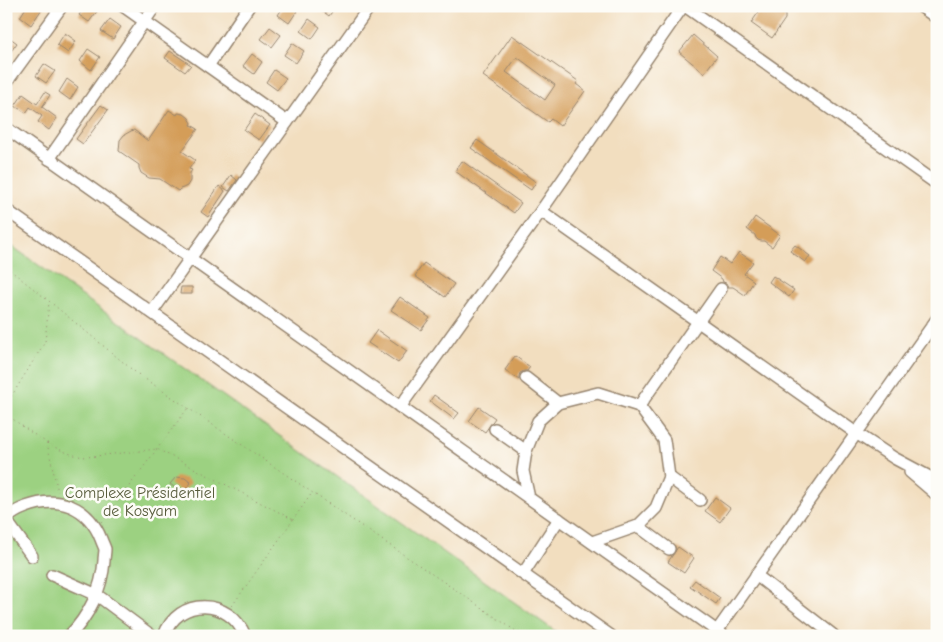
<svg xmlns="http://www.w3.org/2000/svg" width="943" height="642" viewBox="0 0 943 642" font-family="'Comic Neue',sans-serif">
<rect width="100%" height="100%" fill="#fdfcf7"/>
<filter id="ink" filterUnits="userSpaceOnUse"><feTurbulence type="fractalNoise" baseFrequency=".02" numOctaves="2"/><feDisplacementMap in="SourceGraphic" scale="10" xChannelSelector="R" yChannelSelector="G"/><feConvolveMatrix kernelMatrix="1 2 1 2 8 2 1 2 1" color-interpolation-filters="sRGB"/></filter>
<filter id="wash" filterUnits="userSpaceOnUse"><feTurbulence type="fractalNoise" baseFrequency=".0096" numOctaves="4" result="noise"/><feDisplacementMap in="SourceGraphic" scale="20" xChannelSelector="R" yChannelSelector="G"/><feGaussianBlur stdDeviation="1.12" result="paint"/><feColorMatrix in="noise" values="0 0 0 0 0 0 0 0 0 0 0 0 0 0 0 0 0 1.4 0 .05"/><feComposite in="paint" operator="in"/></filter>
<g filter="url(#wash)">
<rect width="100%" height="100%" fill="#f2debf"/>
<path fill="#9cd181" stroke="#6c7e50" d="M6 242 562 636H6Z"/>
<g id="blocks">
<g fill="#d49d59" fill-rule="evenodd">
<path d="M27 6H44L31 25 20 17Z"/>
<path d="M85 6H92L98 10 89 22 79 15Z"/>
<path d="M284 6H291L297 11 289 23 278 15Z"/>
<path d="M316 6H336L329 16Z"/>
<path d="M763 6H781L785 14V19L772 38 751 23Z"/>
<path d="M110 19 121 27 113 39 101 31Z"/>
<path d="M309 19 320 27 312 39 301 31Z"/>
<path d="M270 27 281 35 272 47 261 39Z"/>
<path d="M65 33 76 41 68 53 57 45Z"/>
<path d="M6 35 17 43 6 58Z"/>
<path d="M512 35 578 81 576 84 585 91 560 126 551 119 548 122 483 76ZM517 57 555 85 545 100 506 72Z"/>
<path d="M693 35 717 56 704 73 679 52Z"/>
<path d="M292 43 304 51 296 63 284 55Z"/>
<path d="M88 49 100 57 91 70 80 61Z"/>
<path d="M170 51 191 65 185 72 165 58Z"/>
<path d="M252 54 262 62 254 74 243 66Z"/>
<path d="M44 64 55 71 46 83 36 76Z"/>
<path d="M274 70 286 78 277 90 266 82Z"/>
<path d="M67 79 78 87 70 100 59 92Z"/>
<path d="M45 92 50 95 42 107 57 118 49 130 38 122 42 116 30 107 26 113 15 106 23 94 37 104Z"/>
<path d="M101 105 108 110 83 144 76 139Z"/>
<path d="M169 110 177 115 178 113 184 114 189 118 192 123 191 125 198 129 182 151 195 160 189 169 192 170 190 173V181L187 186 183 188 180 189 178 191 160 179 149 178 141 173 139 168V165L119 151 120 140 124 135 131 131 134 130 148 141Z"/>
<path d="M255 114 270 125 259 140 244 130Z"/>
<path d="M477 140 536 182 531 190 471 148Z"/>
<path d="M462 161 521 203 514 213 455 171Z"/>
<path d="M231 175 237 180 229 191 223 187Z"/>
<path d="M219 186 225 191 208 217 201 212Z"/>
<path d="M755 217 780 235 772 247 764 241H761L758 240 756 238 755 235 747 229Z"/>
<path d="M795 245 810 256 805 262 790 251Z"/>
<path d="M739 252 753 262 744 274 754 281 745 295 733 287H728L726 283 723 282 722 279 711 271 720 257 730 264Z"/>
<path d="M424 263 454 284 445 297 415 276Z"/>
<path d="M773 276 794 290 789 297 769 282Z"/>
<path d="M181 287H192V294H180Z"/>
<path d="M400 297 430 318 421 330 391 310Z"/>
<path d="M377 330 407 351 398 363 368 343Z"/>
<path d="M515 356 530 367 527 371H524L520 373 519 376V380L505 370Z"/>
<path d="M434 395 459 413 454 419 430 401Z"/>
<path d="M479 407 495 418 485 432 469 421Z"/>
<path d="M176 477 185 478 191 483 182 493 170 484Z"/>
<path d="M715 497 730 508 720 522 705 511Z"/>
<path d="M678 547 694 558 684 573 668 562Z"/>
<path d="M695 580 720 598 716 604 690 586Z"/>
</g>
</g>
</g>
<g filter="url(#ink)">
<use href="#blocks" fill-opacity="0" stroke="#96846e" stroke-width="1"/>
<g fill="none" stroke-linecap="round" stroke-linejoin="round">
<defs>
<g id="minor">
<path d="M123 6 287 122"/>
<path d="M685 6 937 184"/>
<path d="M920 6 937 18"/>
<path d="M208 66 249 6"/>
<path d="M6 83 62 6"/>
<path d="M6 128 724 636"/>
<path d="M49 159 155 6"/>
<path d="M6 210 611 636"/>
<path d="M541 211 856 433 894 458 937 481"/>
<path d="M152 312 370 6"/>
<path d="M526 378 558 403"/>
<path d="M400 407 541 211 683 6"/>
<path d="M495 429 526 451"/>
<path d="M910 472 937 495"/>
<path d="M669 477 700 500"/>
<path d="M529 498 523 471 526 451 538 421 558 403 598 393 639 406"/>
<path d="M6 519C12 513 18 510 26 507 58 495 88 506 101 539 102 542 104 546 105 549 105 553 104 557 104 561 102 589 89 616 69 636"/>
<path d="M6 520 32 556"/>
<path d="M638 526 669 549"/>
<path d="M592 542 638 526 656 508 669 477 664 440 639 406 721 289"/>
<path d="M523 574 559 519"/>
<path d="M52 575 97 595 152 636"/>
<path d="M756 575 833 635"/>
<path d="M717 631 937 319"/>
<path d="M164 636C178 596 230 598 245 636"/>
</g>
</defs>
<use href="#minor" stroke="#96846e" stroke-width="14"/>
<g stroke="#96846e" stroke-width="1" stroke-dasharray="1 4" stroke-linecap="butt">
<path d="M6 267 49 301 135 372 523 636"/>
<path d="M6 405 45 342 49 302"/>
<path d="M6 414C28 430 59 456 87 457L157 449 294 520"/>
<path d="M47 443 58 492"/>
<path d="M102 522 188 408"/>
<path d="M232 606 312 493"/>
</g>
<use href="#minor" stroke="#fff" stroke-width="11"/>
</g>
</g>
<g text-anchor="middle" stroke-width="5" stroke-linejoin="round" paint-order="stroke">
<g font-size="16" fill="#585c3c" stroke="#fdfcf7">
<text x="140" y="498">Complexe Présidentiel<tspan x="140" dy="18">de Kosyam</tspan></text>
</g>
</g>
<rect width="943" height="642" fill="none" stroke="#fdfcf7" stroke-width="25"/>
</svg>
